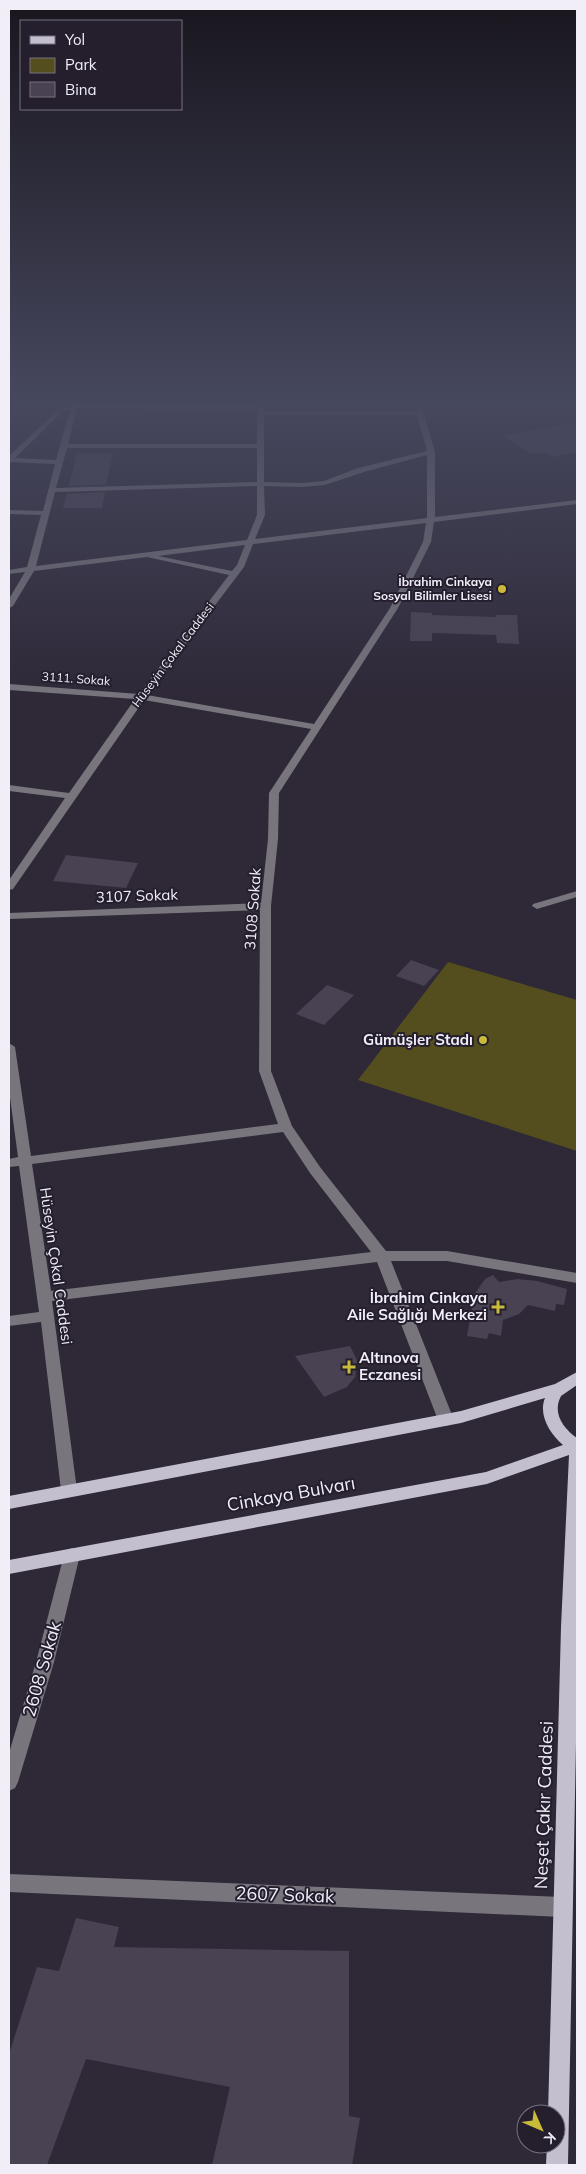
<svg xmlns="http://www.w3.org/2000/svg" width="586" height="2174" viewBox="0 0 586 2174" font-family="Mulish,sans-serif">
<rect width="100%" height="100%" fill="#2e2837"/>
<path fill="#544e1f" d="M448 962 577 1000V1151L358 1080Z"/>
<g fill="#484252">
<path d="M577 422V452L552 457 544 452 532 454 503 436Z"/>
<path d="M77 453H113L106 485 69 486Z"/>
<path d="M105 492 102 508H63L67 494Z"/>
<path d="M411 612 432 613V615L496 617V615H517L519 644 497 643 496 635 432 633V641H410Z"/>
<path d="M66 855 138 863 126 888 53 881Z"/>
<path d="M411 960 439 970 424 986 396 976Z"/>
<path d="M327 985 354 995 324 1025 296 1014Z"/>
<path d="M493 1275 499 1282 518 1279 537 1281 567 1289 564 1305 556 1304 555 1311 528 1305 519 1314 503 1320 501 1336 489 1333 487 1339 467 1336 472 1308 467 1305 485 1279Z"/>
<path d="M350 1346 357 1360 355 1377 347 1387 324 1397 295 1356Z"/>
<path d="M76 1918 119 1927 114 1947 349 1951V2116L360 2118 352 2165H212L230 2087 86 2059 47 2165H9V2054L37 1967 59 1971Z"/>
</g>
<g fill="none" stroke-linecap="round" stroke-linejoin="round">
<g fill="#78757d" fill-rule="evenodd">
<path d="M76 398 79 400 78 404 257 405V398H263L264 411H416L413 398H419L435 452V517L577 500V504L434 522 431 542 398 608 279 793 278 839 271 906V1071L292 1126 320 1167 386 1251H447L577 1273V1283L447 1261H391L454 1420 451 1424 446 1426 441 1424 438 1420 377 1262 52 1301 77 1490 75 1495 69 1496 63 1495 61 1490 41 1322 9 1326V1316L39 1312 19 1166 9 1167V1159L18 1157 9 1090V1043L15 1047 31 1156 278 1124 259 1071 260 910 9 919V913L261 903 268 839 269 793 311 729 144 700 13 889 9 890V880L65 798 9 791V785L69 793 135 699 9 690V684L139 694 229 575 147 557 34 571 13 606 9 608V599L25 572 9 574V570L27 567 41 515 9 514V510L43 511 55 464 9 462V456L59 409 71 405 73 400ZM77 408 257 409V444H68ZM70 410 56 460 15 458 63 411ZM264 415H417L427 451 358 468 324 481 302 483 264 482ZM67 448H257V482L56 488ZM427 455V518L255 539 265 515 264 486 302 487 325 485 364 472ZM257 486V515L247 540 36 566 55 492ZM426 523 423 542 390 608 314 724 147 695 244 567 253 544ZM245 545 237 565 232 571 158 556ZM283 1132 310 1173 371 1252 51 1291 32 1164Z"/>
<path d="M577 891V897L537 909 532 906 533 904Z"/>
<path d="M72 1548 78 1550 80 1555 54 1662 18 1782 15 1788 9 1791V1753L36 1662 64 1555 66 1550Z"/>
<path d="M9 1874 562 1897 569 1900 572 1907 569 1914 562 1917 9 1892Z"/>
</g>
<path fill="#c4bfcf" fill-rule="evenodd" d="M577 1372V1385L561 1396C552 1413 563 1428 577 1438V1690L568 2165H546L547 2144H556V2114H548L561 1627 569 1455 487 1484 9 1574V1560L486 1472 563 1445C550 1434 538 1415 545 1398L461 1423 9 1509V1496L461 1411 555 1384Z"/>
</g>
<linearGradient id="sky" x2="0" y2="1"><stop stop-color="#19161e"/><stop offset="0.57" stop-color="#46485e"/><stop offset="1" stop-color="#46485e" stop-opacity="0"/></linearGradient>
<rect width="586" height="702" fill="url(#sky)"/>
<g fill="#caba3a" stroke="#241e2d" stroke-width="2">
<circle cx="502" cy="589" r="5"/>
<circle cx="483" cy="1040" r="5"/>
<path d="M495.5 1299.5h5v5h5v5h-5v5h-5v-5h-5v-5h5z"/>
<path d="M346.5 1359.5h5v5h5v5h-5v5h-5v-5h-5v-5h5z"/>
</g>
<g text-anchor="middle" stroke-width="4" stroke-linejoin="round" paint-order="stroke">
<g font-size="12" font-weight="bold" fill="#f1eef8" stroke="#241e2d" text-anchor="end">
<text x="492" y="586">İbrahim Cinkaya<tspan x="492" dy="14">Sosyal Bilimler Lisesi</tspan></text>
</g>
<g font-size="12" fill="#f1eef8" stroke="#241e2d">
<text transform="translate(173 655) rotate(-53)" y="4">Hüseyin Çokal Caddesi</text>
<text transform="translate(76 679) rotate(4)" y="4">3111. Sokak</text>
</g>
<g font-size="15" fill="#f1eef8" stroke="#241e2d">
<text transform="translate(137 896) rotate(-2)" y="5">3107 Sokak</text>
<text transform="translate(253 909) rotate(-86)" y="5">3108 Sokak</text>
<text transform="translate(56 1266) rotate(82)" y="5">Hüseyin Çokal Caddesi</text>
</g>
<g font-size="15" font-weight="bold" fill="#f1eef8" stroke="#241e2d" text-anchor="end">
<text x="473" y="1045">Gümüşler Stadı</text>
<text x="487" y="1303">İbrahim Cinkaya<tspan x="487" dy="17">Aile Sağlığı Merkezi</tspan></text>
<text x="359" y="1363" text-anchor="start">Altınova<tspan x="359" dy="17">Eczanesi</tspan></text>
</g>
<g font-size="18" fill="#f1eef8" stroke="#241e2d">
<text transform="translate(291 1494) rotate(-10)" y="6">Cinkaya Bulvarı</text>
<text transform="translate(42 1669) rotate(-74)" y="6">2608 Sokak</text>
<text transform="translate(544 1805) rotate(-88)" y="6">Neşet Çakır Caddesi</text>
<text transform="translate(285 1895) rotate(2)" y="6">2607 Sokak</text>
</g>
</g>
<rect width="586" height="2174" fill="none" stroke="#f1eef8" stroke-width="20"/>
<rect x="20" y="20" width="162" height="90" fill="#241e2d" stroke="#76717e"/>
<rect x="30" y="36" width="25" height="8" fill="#c4bfcf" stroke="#76717e"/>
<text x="65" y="45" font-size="15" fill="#f1eef8">Yol</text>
<rect x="30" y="58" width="25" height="15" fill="#544e1f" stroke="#76717e"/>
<text x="65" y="70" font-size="15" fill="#f1eef8">Park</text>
<rect x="30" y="82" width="25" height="15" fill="#484252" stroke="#76717e"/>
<text x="65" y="95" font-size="15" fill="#f1eef8">Bina</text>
<g transform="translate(541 2129) rotate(135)"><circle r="24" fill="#241e2d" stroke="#76717e"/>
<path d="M0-4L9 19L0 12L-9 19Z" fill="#caba3a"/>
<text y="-8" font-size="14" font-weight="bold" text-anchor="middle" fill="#f1eef8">K</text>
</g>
</svg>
